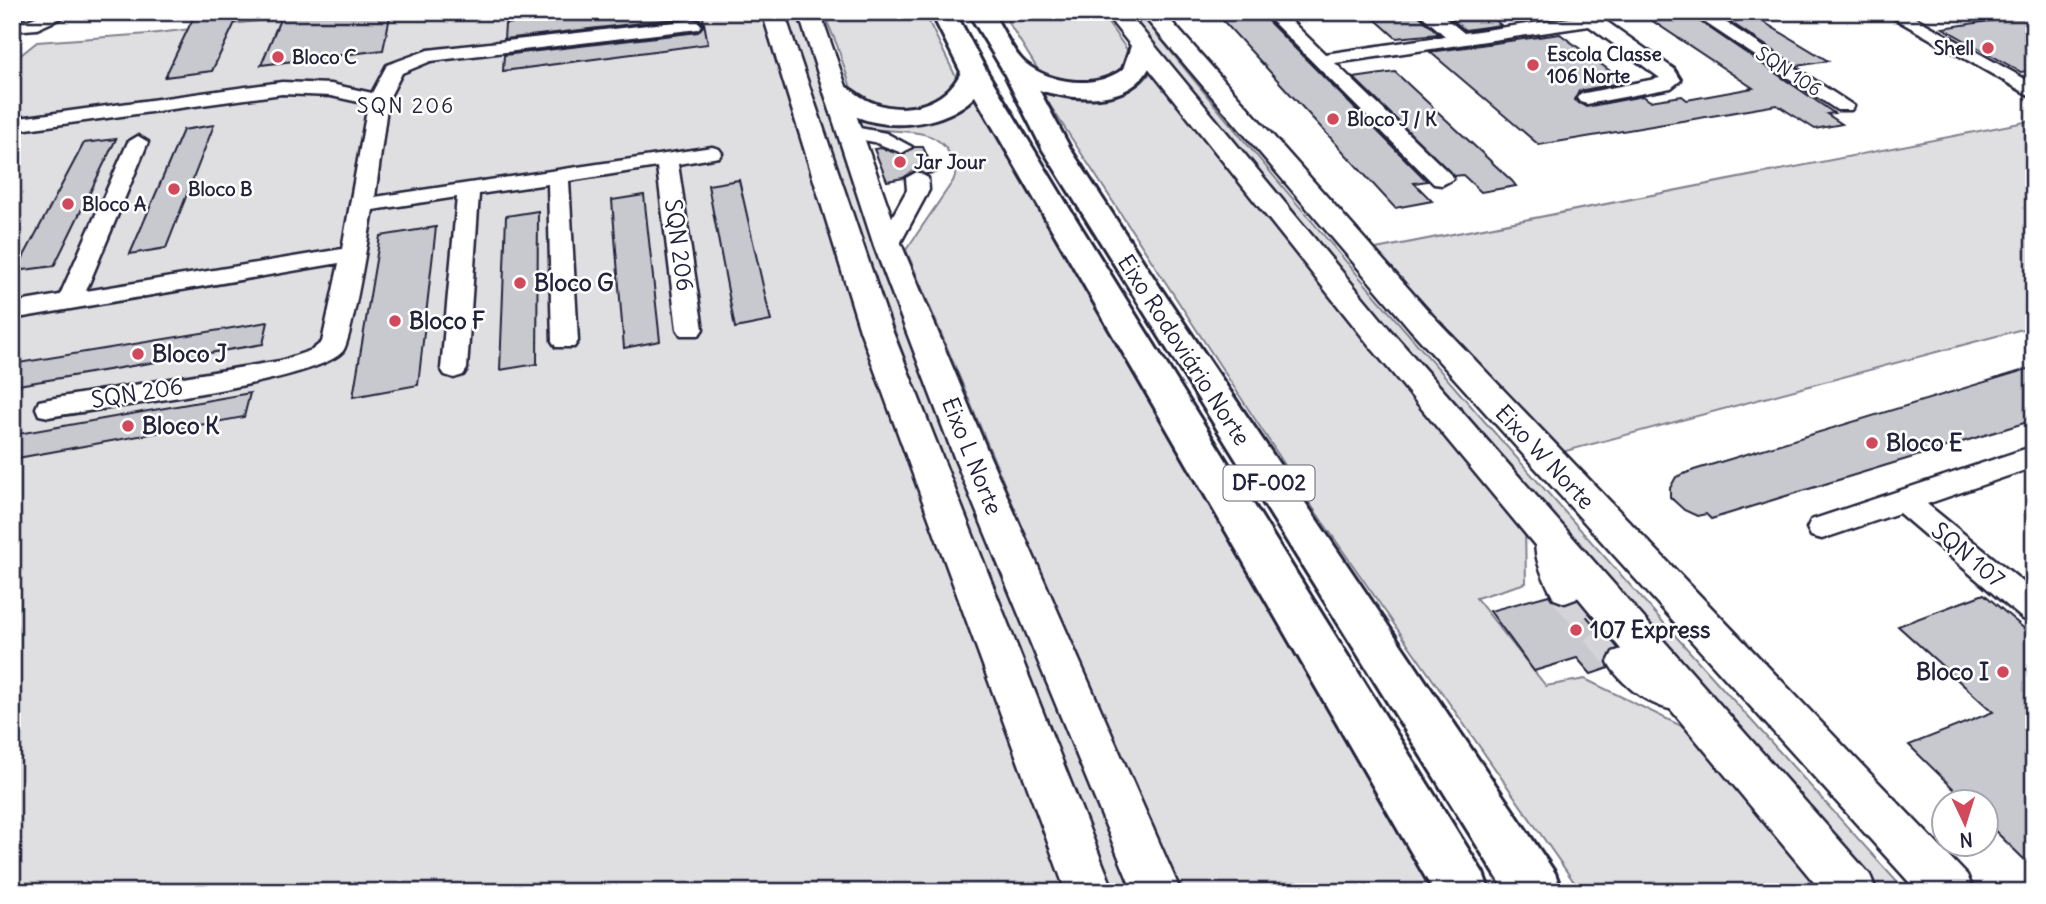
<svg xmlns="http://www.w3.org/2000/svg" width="2046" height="904" viewBox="0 0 2046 904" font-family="Delius,sans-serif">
<rect width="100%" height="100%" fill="#fff"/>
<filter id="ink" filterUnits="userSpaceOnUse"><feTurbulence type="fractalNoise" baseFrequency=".0143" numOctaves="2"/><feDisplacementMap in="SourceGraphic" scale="14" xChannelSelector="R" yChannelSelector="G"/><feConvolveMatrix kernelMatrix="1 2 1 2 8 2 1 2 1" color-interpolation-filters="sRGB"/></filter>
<g filter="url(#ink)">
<g fill="#dfdfe2" stroke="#80808e" stroke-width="2">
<path d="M333 12H768L1079 892H12V62L37 42 149 34Z"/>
<path d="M785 12H798C894 312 1012 603 1136 892H1115C998 601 879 311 785 12Z"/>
<path d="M823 12H924L958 81 941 103 897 111 854 97 837 45Z"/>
<path d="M1002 12H1100L1133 58 1120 80 1063 84 1040 73Z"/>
<path d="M1127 12H1139C1383 316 1646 603 1906 892H1880L1806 810 1352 286Z"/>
<path d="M1152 70 1525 528 1526 583 1476 598 1546 686 1585 679 1706 738 1838 892H1581L1313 508 1038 87C1073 91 1130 108 1152 70Z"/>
<path d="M974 93C1124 364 1281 629 1445 892H1181L1082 669 906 250 953 181C958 171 955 165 950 155 935 122 889 135 860 127L853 113 955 110Z"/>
<path d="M2030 121 2034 123V326L1555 454 1366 251Z"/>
</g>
<g fill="#c8c8cf" stroke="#22223b" stroke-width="2">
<path d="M196 12H240L212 71 165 77Z"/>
<path d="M283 12H391L383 50 261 65Z"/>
<path d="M596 12H702L708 44 503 71 504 55 698 32 704 25 700 19 692 17 504 39 505 24Z"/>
<path d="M1215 12H1259L1427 181 1414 183 1432 201 1395 208Z"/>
<path d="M1367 12H1415L1439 34 1396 38Z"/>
<path d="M1442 12H1485L1501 25 1465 30Z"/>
<path d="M1639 12H1686L1834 113 1827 114 1842 124 1815 129 1777 105 1539 145 1430 52 1560 34 1625 82 1579 91 1575 100 1586 107 1643 96 1650 101 1682 96 1687 100 1753 88Z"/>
<path d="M1715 12H1747L1828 61 1797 66Z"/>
<path d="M2034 14V70L2021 72 1943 28Z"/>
<path d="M1395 72 1512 181 1516 186 1481 192 1463 175 1454 176 1354 78Z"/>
<path d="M214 125 166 248 130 254 183 130Z"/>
<path d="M116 139 54 266 16 271 84 143Z"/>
<path d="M914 147H923L935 173 927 174 916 170 903 178 887 181 874 149 881 148 901 155Z"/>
<path d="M739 180 771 321 735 328 708 185Z"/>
<path d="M644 195 660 341 624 348 612 200Z"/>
<path d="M538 211 537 364 500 370 506 216Z"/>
<path d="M436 227 418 385 353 397 380 236Z"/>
<path d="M268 322 263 344 12 386V364Z"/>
<path d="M2034 367V420L1711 519 1706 514 1697 516 1684 510 1670 497V488L1676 477 1694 470Z"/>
<path d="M250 393 244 417 12 459V435Z"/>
<path d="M1984 594 2034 637V869L1986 822V802H1967L1909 745 1993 712 1898 626Z"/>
<path d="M1549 595 1553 601 1564 605 1575 602 1614 649 1606 661 1609 668 1591 674 1577 658 1534 671 1490 611Z"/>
</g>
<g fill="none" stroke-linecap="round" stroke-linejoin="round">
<path stroke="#d3d3d8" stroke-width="20" stroke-dasharray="20 10" stroke-linecap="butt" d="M902 147 917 178"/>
<path stroke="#d3d3d8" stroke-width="34" stroke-dasharray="34 17" stroke-linecap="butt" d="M1565 590 1625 662"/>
<defs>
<g id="minor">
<path d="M48 12H74L37 29 12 31V21L28 20Z"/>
<path d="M1263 12H1282L1325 54 1445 36 1418 12H1438L1464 33 1576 17 1572 12H1593L1674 69 1681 80 1671 88 1587 104 1580 102 1577 98 1580 94 1660 78 1589 26 1335 63 1450 174 1453 179 1442 185 1434 184Z"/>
<path d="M1689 12H1710L1854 106 1851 110H1837Z"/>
<path d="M1883 12H1905L2034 84V98Z"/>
<path d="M692 20 698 21 701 25 698 29 431 61 402 73 388 100 375 197 712 147 719 149 722 153 719 157 678 164 703 329 699 335H681L677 329 657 167 569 181 578 341 574 347H556L552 341 548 184 479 194 467 369 463 375 454 378 445 375 441 369 457 197 373 210C369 231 352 340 343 351 316 383 101 408 49 417L39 415 36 408 39 401 49 399 280 361 312 350 322 342 339 263 12 319V303L60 295 128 142 138 136 148 142 86 291 342 249 368 104 331 96 282 94 12 131V119L282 82 331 84 372 93 387 65 428 50Z"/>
<path d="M849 126 886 133 912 147 902 153 874 142 842 136 839 132 842 128Z"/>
<path d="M917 172 928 178 929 190 896 251H880L876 246 907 190 906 178Z"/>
<path d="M2034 446V467L1927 504 2034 591V623L2023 619 1899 513 1822 539 1811 536 1807 528 1811 520Z"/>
<path d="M1550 525 1561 529 1581 590 1576 599 1565 603 1554 599C1544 580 1528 549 1539 529Z"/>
<path d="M1625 648 1637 652 1689 688 1694 698 1689 708C1663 718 1620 686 1608 662L1613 652Z"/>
</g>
<g id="major">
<path d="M762 12H784L892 330 1114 892H1066L860 330Z"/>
<path d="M798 12H820L902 246 990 457 1181 892H1133L954 457 874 246Z"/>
<path d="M1104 12H1127L1391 331 1870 875 1877 892H1822L1369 345Z"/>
<path d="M1140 12H1163L1432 315 1967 875 1974 892H1918L1410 329Z"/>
</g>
<g id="highway">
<path d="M931 12H955L987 72 1071 211 1483 873 1490 892H1434L975 96C939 133 854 136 823 91L827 85C846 80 854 95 871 102 904 116 946 105 961 72Z"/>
<path d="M968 12H992C1002 27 1012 52 1025 63 1051 84 1096 90 1123 69L1132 43H1150C1155 50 1154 60 1149 68 1129 106 1073 100 1039 90L1071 150 1161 289 1555 873 1562 892H1506L1043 150 1001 67Z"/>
</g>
</defs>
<use href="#minor" stroke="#22223b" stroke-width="5"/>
<use href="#major" stroke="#22223b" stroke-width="5"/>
<use href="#highway" stroke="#22223b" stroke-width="6"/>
<use href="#minor" fill="#fff" fill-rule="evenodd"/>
<use href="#major" fill="#fff" fill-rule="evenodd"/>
<use href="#highway" fill="#fff" fill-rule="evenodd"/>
</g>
</g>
<g fill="#d1495b" stroke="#fff" stroke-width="2.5">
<circle cx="1988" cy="48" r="7"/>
<circle cx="278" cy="57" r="7"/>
<circle cx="1533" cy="65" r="7"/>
<circle cx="1333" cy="119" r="7"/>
<circle cx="900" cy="162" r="7"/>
<circle cx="174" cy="189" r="7"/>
<circle cx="68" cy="204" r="7"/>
<circle cx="520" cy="283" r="7"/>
<circle cx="395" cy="321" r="7"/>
<circle cx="138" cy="354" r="7"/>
<circle cx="128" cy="426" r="7"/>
<circle cx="1872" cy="443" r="7"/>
<circle cx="1576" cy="630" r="7"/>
<circle cx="2003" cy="672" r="7"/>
</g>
<g text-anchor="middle" stroke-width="5" stroke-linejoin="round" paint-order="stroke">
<g font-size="19" font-weight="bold" fill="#22223b" stroke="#fff" text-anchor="start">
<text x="1974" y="55" text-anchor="end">Shell</text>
<text x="1547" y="61">Escola Classe<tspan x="1547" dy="22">106 Norte</tspan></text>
<text x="292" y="64">Bloco C</text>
<text x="1347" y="126">Bloco J / K</text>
<text x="914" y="169">Jar Jour</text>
<text x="188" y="196">Bloco B</text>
<text x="82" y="211">Bloco A</text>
</g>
<g font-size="19" fill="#22223b" stroke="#fff">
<text transform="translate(1789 71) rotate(33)" y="7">SQN 106</text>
</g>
<g font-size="21" letter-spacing="2" fill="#22223b" stroke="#fff">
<text x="406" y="113">SQN 206</text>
</g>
<rect fill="#fff" stroke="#646476" stroke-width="2" x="1223.5" y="465.5" width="91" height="35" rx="5"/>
<g font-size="21" font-weight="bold" fill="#22223b">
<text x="1269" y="490">DF-002</text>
</g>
<g font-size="23" fill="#22223b" stroke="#fff">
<text transform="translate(679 245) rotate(82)" y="8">SQN 206</text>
<text transform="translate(1184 350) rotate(57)" y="8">Eixo Rodoviário Norte</text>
<text transform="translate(137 393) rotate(-9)" y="8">SQN 206</text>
<text transform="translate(972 456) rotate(68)" y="8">Eixo L Norte</text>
<text transform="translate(1545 457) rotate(47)" y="8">Eixo W Norte</text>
<text transform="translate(1968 555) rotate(40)" y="8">SQN 107</text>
</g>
<g font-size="23" font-weight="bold" fill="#22223b" stroke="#fff" text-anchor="start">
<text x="534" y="291">Bloco G</text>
<text x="409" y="329">Bloco F</text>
<text x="152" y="362">Bloco J</text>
<text x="142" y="434">Bloco K</text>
<text x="1886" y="451">Bloco E</text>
<text x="1590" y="638">107 Express</text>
<text x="1989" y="680" text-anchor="end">Bloco I</text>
</g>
</g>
<rect width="2046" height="904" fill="none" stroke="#fff" stroke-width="42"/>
<rect x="21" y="21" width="2004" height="862" fill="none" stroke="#22223b" stroke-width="2.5" filter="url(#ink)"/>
<g transform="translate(1965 823) rotate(176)"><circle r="33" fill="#ffffff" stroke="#a7a7b1" stroke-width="2"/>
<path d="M0-5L12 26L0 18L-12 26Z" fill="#d1495b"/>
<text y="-10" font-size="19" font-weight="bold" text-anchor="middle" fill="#22223b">N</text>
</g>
</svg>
